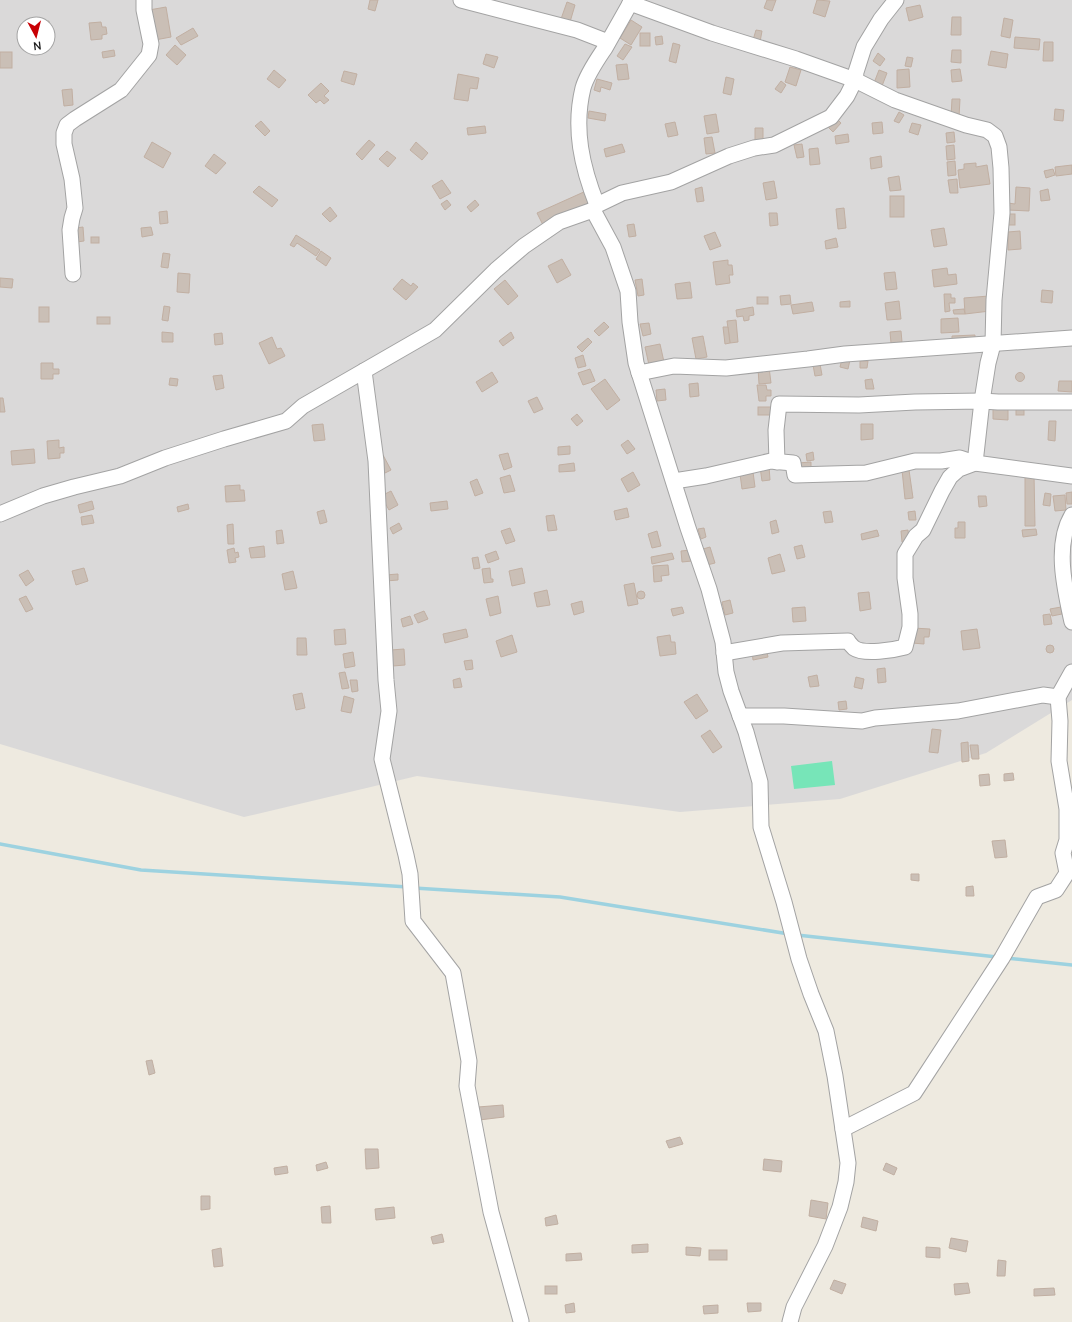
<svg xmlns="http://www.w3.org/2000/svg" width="1072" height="1322" viewBox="0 0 1072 1322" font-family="Manrope,sans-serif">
<rect width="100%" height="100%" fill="#eeeae0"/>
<path fill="#dad9d9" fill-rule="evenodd" d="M0 0H1072V700L986 753 840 799 680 812 417 776 244 817 0 744ZM24 24H48V48H24Z"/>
<path fill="#77e5b8" d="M832 761 835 785 794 789 791 766Z"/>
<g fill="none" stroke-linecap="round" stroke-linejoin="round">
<g stroke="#9dd2e0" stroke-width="3.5">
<path d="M0 844 141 870 408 887"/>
<path d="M414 888 560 897 789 934"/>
<path d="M797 935 997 957"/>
<path d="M1006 958 1072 965"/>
</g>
</g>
<g fill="#cabfb6" stroke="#c1afa2">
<path d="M370 0H378L375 11 368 9Z"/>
<path d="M767 0H776L772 11 764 8Z"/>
<path d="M817 0 830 1 825 17 813 13Z"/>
<path d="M567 2 575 5 570 22 561 19Z"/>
<path d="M920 5 923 17 909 21 906 8Z"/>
<path d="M166 7 171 37 155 40 149 10Z"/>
<path d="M952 17H961V35H951Z"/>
<path d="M1004 18 1013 20 1010 38 1001 36Z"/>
<path d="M631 20 642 27 631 45 620 38Z"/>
<path d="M49 21 50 30H48V24H35V22Z"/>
<path d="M101 22 102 27H106L107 34 102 35V39L91 40 89 23Z"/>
<path d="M193 28 198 36 181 45 176 38Z"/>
<path d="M756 30 762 31 760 42 753 40Z"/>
<rect x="640" y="33" width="10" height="13"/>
<path d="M662 36 663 44 656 45 655 37Z"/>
<path d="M1015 37 1040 39 1039 50 1014 48Z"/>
<path d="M1044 42H1053V61H1043Z"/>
<path d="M673 43 680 45 676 63 669 61Z"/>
<path d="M625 44 632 47 623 60 617 56Z"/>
<path d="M175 45 186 55 177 65 166 55Z"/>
<path d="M114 50 115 56 103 58 102 52Z"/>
<path d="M952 50H961V63L951 62Z"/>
<path d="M991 51 1008 54 1006 68 988 65Z"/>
<rect x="0" y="52" width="12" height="16"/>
<path d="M878 53 885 59 880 66 873 61Z"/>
<path d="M486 54 498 57 494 68 483 64Z"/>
<path d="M907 57 913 58 911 67 905 66Z"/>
<path d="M627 64 629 79 618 80 616 65Z"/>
<path d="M790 67 801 70 796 86 785 82Z"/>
<path d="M909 69 910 87 897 88V70Z"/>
<path d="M960 69 962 81 952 82 951 70Z"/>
<path d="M274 70 286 80 279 88 267 79Z"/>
<path d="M879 70 887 73 882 86 874 83Z"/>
<path d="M344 71 357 74 354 85 341 81Z"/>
<path d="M458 74 479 78 477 89 470 88 468 101 454 99Z"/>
<path d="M726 77 734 79 731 95 723 93Z"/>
<path d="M597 79 612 83 610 90 601 87 600 92 594 90Z"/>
<path d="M781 81 786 85 781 93 775 89Z"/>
<path d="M321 83 329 91 324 96 329 100 324 104 320 100 316 103 308 95Z"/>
<path d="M72 89 73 105 64 106 62 90Z"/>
<path d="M952 99H960L959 117H951Z"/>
<path d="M1055 109 1064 110 1063 121 1054 120Z"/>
<path d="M589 111 606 114 605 121 588 118Z"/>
<path d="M899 112 904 115 899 123 894 121Z"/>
<path d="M716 114 719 132 707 134 704 116Z"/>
<path d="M835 117 841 123 833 132 827 126Z"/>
<path d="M261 121 270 131 265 136 255 126Z"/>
<path d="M675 122 678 135 668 137 665 124Z"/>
<path d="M882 122 883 133 873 134 872 123Z"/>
<path d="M912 123 921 125 918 135 909 132Z"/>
<path d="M485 126 486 133 468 135 467 128Z"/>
<path d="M755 128H763V141L755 142Z"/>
<path d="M954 132 955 142 947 143 946 133Z"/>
<path d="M848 134 849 142 836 144 835 136Z"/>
<path d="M712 137 715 153 706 154 704 138Z"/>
<path d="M369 140 375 145 362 160 356 154Z"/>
<path d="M152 142 171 153 163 168 144 157Z"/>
<path d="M416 142 428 153 422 160 410 150Z"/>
<path d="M622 144 625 152 606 157 604 149Z"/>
<path d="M802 144 804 157 797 158 794 145Z"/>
<path d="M954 145 955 159 947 160 946 146Z"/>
<path d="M818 148 820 164 810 165 809 149Z"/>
<path d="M387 151 396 158 388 167 379 159Z"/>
<path d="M214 154 226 163 216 174 205 166Z"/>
<path d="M881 156 882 167 871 169 870 158Z"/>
<path d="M955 161 956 175 948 176 947 162Z"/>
<path d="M976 163V167L987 165 990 184 960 188 958 170 964 169V164Z"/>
<path d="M1072 165V174L1056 176 1055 167Z"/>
<path d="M1053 169 1055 175 1046 178 1044 171Z"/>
<path d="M899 176 901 190 890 191 888 178Z"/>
<path d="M957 179 958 193H950L948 180Z"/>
<path d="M442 180 451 193 440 199 432 186Z"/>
<path d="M774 181 777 198 766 200 763 183Z"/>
<path d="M259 186 278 200 272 207 253 192Z"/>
<path d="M702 187 704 201 697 202 695 189Z"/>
<path d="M1016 187 1030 188 1029 211 1008 210V203L1015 204Z"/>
<path d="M1048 189 1050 200 1041 201 1040 191Z"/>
<path d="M586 191 591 202 543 225 537 213Z"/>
<rect x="890" y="196" width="14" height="21"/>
<path d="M447 200 451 205 445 210 441 204Z"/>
<path d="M475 200 479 205 471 212 467 207Z"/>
<path d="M330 207 337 216 330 222 322 214Z"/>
<path d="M844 208 846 228 838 229 836 209Z"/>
<path d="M167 211 168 223 160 224 159 212Z"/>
<path d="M769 213H777L778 225 770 226Z"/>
<rect x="1007" y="214" width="8" height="11"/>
<path d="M634 224 636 236 629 237 627 225Z"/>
<path d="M83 227 84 241 77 242 76 228Z"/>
<path d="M151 227 153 235 142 237 141 228Z"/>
<path d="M944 228 947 245 934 247 931 230Z"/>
<path d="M1020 231 1021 249 1008 250V232Z"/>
<path d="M715 232 721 246 710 250 704 236Z"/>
<path d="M296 235 320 250 316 256 297 243 294 247 290 245Z"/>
<rect x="91" y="237" width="8" height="6"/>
<path d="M836 238 838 247 826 249 825 241Z"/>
<path d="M321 251 331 258 326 266 316 259Z"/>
<path d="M163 253 170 254 168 268 161 267Z"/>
<path d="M562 259 571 275 557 283 548 266Z"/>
<path d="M728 260V265H732L733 275H729L730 283 716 285 713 262Z"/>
<path d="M947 268 948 275 956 274 957 284 934 287 932 270Z"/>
<path d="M895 272 897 289 886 290 884 273Z"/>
<path d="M178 273 190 274 189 293 177 292Z"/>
<path d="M0 278 13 279 12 288 0 287Z"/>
<path d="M402 279 411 286 413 283 418 287 406 300 393 289Z"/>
<path d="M642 279 644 295 638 296 635 280Z"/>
<path d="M505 280 518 296 508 305 494 289Z"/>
<path d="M690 282 692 298 677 299 675 284Z"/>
<path d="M1042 290 1053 291 1052 303 1041 302Z"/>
<path d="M944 294H951V298H955V303H949L950 311 945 312Z"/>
<path d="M790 295 791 304 781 305 780 296Z"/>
<path d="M989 296 990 311 965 314 964 298Z"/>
<rect x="757" y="297" width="11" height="7"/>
<path d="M850 301V307H840V302Z"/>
<path d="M899 301 901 319 887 320 885 303Z"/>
<path d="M812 302 814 311 793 314 791 305Z"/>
<path d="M164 306 170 307 168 321 162 320Z"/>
<rect x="39" y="307" width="10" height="15"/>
<path d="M753 307 754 315 749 316V320L744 321 743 316 737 317 736 310Z"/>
<path d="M964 309 965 314H954L953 310Z"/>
<rect x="97" y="317" width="13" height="7"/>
<path d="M958 318 959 332 941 333V319Z"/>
<path d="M736 320 738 342 730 343 727 321Z"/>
<path d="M604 322 609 327 599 336 594 331Z"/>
<path d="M649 323 651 334 643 336 640 324Z"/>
<path d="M723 327H728L730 343 725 344Z"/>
<path d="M901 331 902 342 891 343 890 332Z"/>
<path d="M162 332 173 333V342H162Z"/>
<path d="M511 332 514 338 503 346 499 341Z"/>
<path d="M222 333 223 344 215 345 214 334Z"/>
<path d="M975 335V342L952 343V336Z"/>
<path d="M703 336 707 357 696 359 692 338Z"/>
<path d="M272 337 277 349 281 348 285 356 269 364 259 343Z"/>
<path d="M588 338 592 342 582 352 577 347Z"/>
<path d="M660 344 664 362 649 365 645 347Z"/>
<path d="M583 355 586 366 578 368 575 358Z"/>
<path d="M842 359 850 360 848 369 840 367Z"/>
<path d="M860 361H868L867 368H860Z"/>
<path d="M41 363H53V369H59V374H53V379H41Z"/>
<path d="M820 364 822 375 815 376 813 365Z"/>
<path d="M769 367 771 383 759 384 758 368Z"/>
<path d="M590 369 595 381 583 385 578 373Z"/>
<path d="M492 372 498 382 482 392 476 382Z"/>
<circle cx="1020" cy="377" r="4.5"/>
<path d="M222 375 224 388 216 390 213 376Z"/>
<path d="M170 378 178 379 177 386 169 385Z"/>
<path d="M605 379 620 400 607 410 591 389Z"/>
<path d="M872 379 874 389H866L865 380Z"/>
<path d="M1059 381H1072V392L1058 391Z"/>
<path d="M698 383 699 396 690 397 689 384Z"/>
<path d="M757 385H766L767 390H771V396H766V401H759Z"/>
<path d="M665 389 666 400 657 401 656 390Z"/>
<path d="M537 397 543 409 534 413 528 401Z"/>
<path d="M0 398H3L5 412H0Z"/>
<rect x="1016" y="403" width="8" height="12"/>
<path d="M993 406 1008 407V420L993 419Z"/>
<rect x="758" y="407" width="14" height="8"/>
<path d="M577 414 583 421 577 426 571 419Z"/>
<path d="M1049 421H1056L1055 441 1048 440Z"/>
<path d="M323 424 325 440 314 441 312 425Z"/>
<path d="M861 424H873V439L861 440Z"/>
<path d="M59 440V448L64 447V453H60V458L48 459 47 441Z"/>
<path d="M628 440 635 449 627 454 621 445Z"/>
<path d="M570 446V454L558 455V447Z"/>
<path d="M34 449 35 463 12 465 11 451Z"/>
<path d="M813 452 814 460 807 461 806 454Z"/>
<path d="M508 453 512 467 504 470 499 455Z"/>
<path d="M383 455 391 470 385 473 377 458Z"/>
<path d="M811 462V469L799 470 798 463Z"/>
<path d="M574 463 575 471 559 472V465Z"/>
<path d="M769 466 770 480 762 481 760 467Z"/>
<path d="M902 470H909L913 498 905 499Z"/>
<path d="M633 472 640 485 628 492 621 479Z"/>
<path d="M753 472 755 487 742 489 740 474Z"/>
<path d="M1025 474H1034L1035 526H1025Z"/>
<path d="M510 475 515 491 504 493 500 478Z"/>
<path d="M477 479 483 493 475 496 470 482Z"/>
<path d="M240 485V490H244L245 501 226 502 225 486Z"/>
<path d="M391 491 398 505 389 510 381 496Z"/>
<path d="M1072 492V504H1067L1066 493Z"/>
<path d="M1045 493 1051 494 1050 506 1043 505Z"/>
<path d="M1065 495 1066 510 1055 511 1053 496Z"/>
<path d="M978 496H986L987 506 979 507Z"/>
<path d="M92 501 94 509 80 513 78 505Z"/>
<path d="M447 501 448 509 431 511 430 503Z"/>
<path d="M188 504 189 509 178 512 177 507Z"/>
<path d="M627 508 629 517 616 520 614 511Z"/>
<path d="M324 510 327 522 320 524 317 512Z"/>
<path d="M831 511 833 522 825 523 823 512Z"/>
<path d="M915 511 916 520H909L908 512Z"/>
<path d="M92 515 94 523 82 525 81 517Z"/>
<path d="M554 515 557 530 548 531 546 516Z"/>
<path d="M776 520 779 532 772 534 770 522Z"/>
<path d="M958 522H965V538H955V528H958Z"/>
<path d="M399 523 402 529 393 534 390 528Z"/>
<path d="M233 524 234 544H228L227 525Z"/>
<path d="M510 528 515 541 506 544 501 531Z"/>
<path d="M704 528 706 537 701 539 698 529Z"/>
<path d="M1036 529 1037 535 1023 537 1022 530Z"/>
<path d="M282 530 284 543 277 544 276 531Z"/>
<path d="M877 530 879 536 862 540 861 534Z"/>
<path d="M908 530 909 542H902L901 531Z"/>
<path d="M657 531 661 546 652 548 648 534Z"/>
<path d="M802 545 805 557 797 559 794 547Z"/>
<path d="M264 546 265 557 251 558 249 548Z"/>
<path d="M710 547 715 563 707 565 703 549Z"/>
<path d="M234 548 235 553 238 552 239 557 235 558 236 562 229 563 227 550Z"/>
<path d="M691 550 692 561 682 562 681 551Z"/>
<path d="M496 551 499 559 488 563 485 555Z"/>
<path d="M672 553 674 559 652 564 651 557Z"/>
<path d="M780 554 785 571 772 574 768 558Z"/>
<path d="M478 557 480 568 474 569 472 558Z"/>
<path d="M668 565 669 575 661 576 662 581 654 582 653 566Z"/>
<path d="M84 568 88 581 76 585 72 571Z"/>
<path d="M490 568 491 579H493V582L484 583 482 569Z"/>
<path d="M522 568 525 583 512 586 509 571Z"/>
<path d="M28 570 34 580 26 586 19 575Z"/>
<path d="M293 571 297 588 285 590 282 574Z"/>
<path d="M398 574V580L386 581 385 575Z"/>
<path d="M634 583 638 604 628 606 624 585Z"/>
<path d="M547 590 550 605 537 607 534 593Z"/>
<circle cx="641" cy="595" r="4"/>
<path d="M869 592 871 609 860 611 858 593Z"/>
<path d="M26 596 33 609 26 612 19 599Z"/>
<path d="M498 596 501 613 490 616 486 599Z"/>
<path d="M730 600 733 613 725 615 722 602Z"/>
<path d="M582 601 584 612 574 615 571 604Z"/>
<path d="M682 607 684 613 673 616 671 609Z"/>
<path d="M805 607 806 621 793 622 792 608Z"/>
<path d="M1061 607 1062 614 1052 616 1050 609Z"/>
<path d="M424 611 428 619 418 623 414 615Z"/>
<path d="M1050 614 1052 624 1044 625 1043 615Z"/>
<path d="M410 616 413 624 403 627 401 619Z"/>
<path d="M913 628 930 629 929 637H924V644L912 643Z"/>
<path d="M345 629 346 644 335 645 334 630Z"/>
<path d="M466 629 468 637 445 643 443 634Z"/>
<path d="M977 629 980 648 963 650 961 631Z"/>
<path d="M512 635 517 652 501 657 496 641Z"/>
<path d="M670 635 671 642H675L676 654 660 656 657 637Z"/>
<path d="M297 638H306L307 655H297Z"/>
<circle cx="1050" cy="649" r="4"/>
<path d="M766 648 768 657 753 660 752 651Z"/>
<path d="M404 649 405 665 393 666 391 650Z"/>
<path d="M353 652 355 666 345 668 343 654Z"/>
<path d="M472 660 473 669 466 670 464 661Z"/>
<path d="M885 668 886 682 878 683 877 669Z"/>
<path d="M345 672 349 688 342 689 339 673Z"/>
<path d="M817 675 819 686 810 687 808 677Z"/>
<path d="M856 677 864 679 862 689 854 687Z"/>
<path d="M460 678 462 687 454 688 453 680Z"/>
<path d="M350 680H357L358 691 352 692Z"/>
<path d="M302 693 305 708 296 710 293 695Z"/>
<path d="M697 694 708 711 696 719 684 702Z"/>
<path d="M344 696 354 699 351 713 341 711Z"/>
<path d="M846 701 847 709 839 710 838 702Z"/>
<path d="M932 729 941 730 938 753 929 752Z"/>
<path d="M710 730 722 747 713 753 701 736Z"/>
<path d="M968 742 969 761 962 762 961 743Z"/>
<path d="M970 745H978L979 759H972Z"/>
<path d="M1013 773 1014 780 1004 781V774Z"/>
<path d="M989 774 990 785 980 786 979 775Z"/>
<path d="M1005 840 1007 857 995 858 992 841Z"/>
<path d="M911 874H919V881L911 880Z"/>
<path d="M973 886 974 896H966V887Z"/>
<path d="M152 1060 155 1073 149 1075 146 1061Z"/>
<path d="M503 1105 504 1117 479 1120 478 1107Z"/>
<path d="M680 1137 683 1144 669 1148 666 1141Z"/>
<path d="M365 1149H378L379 1168 366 1169Z"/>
<path d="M764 1159 782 1161 781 1172 763 1170Z"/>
<path d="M326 1162 328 1168 317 1171 316 1165Z"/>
<path d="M886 1163 897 1168 894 1175 883 1170Z"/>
<path d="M287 1166 288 1173 275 1175 274 1168Z"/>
<path d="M201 1196H210V1209L201 1210Z"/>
<path d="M811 1200 828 1203 826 1219 809 1216Z"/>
<path d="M330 1206 331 1223H322L321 1207Z"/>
<path d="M394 1207 395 1218 376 1220 375 1209Z"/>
<path d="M556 1215 558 1224 546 1226 545 1218Z"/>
<path d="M863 1217 878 1221 876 1231 861 1227Z"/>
<path d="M442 1234 444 1242 433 1244 431 1237Z"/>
<path d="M951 1238 968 1241 966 1252 949 1248Z"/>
<path d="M648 1244V1252L632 1253V1245Z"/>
<path d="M686 1247 701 1248 700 1256 686 1255Z"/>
<path d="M926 1247 940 1248V1258L926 1257Z"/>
<path d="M221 1248 223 1266 214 1267 212 1250Z"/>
<rect x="709" y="1250" width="18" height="10"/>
<path d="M581 1253 582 1260 566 1261V1254Z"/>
<path d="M998 1260 1006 1261 1005 1276H997Z"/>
<path d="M834 1280 846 1284 842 1294 830 1289Z"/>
<path d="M968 1283 970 1293 955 1295 954 1284Z"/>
<rect x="545" y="1286" width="12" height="8"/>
<path d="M1054 1288 1055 1295 1034 1296V1289Z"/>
<path d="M574 1303 575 1312 566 1313 565 1305Z"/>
<path d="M747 1303H761V1311L748 1312Z"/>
<path d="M718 1305V1313L704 1314 703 1306Z"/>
</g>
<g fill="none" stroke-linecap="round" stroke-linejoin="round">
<defs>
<g id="minor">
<path d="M461 0 577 30 608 42"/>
<path d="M630 3 712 33 796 59 855 80 895 100 966 125 987 130 995 136 999 147 1001 168 1002 213 994 300 993 344 988 363 982 401 975 463 959 469 950 477 942 491 923 530 916 536 905 554V578L910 614V627L905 647C894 650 864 655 854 648 852 646 849 643 848 641L782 643 724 653"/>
<path d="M597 205C582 167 573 129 583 88 587 74 597 60 605 48 614 32 623 16 632 0"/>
<path d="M593 210 613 247 628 291 630 322 636 363 688 528 709 589 723 642 726 672 731 691 746 732 760 782 761 827 784 902 799 959 811 994 826 1031 835 1076 848 1163 846 1182 840 1207 825 1246 794 1307 790 1322"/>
<path d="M73 274 70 230 72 218 75 208 72 179 64 144V133L67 125 75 119 121 90 149 55 151 44 144 10V0"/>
<path d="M364 371 376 461 386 680 389 711 382 759 406 855 410 874 413 921 453 973 469 1061 467 1086 491 1212 521 1321"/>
<path d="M639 373 674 366 726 368 808 359 845 354 1072 338"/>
<path d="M777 462 776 430 779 404 859 405 915 402 982 401 998 402H1072"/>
<path d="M674 481 706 476 771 461 793 463 795 475 866 473 915 461H941L960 458 975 463 1072 476"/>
<path d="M0 514 43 496 74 487 120 476 165 458 224 439 286 421 303 406 435 330 496 270 524 246 559 222 593 210 597 205 622 193 671 182 729 156 754 148 774 145 831 117 847 96 855 80 856 72 864 47 881 19 896 0"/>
<path d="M1072 515C1054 545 1065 590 1072 622"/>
<path d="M740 716H784L862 721 875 718 958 711 1043 695 1058 697"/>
<path d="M843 1129 914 1093 1002 958 1037 897 1056 890 1067 873 1063 853 1067 840V809L1059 761 1060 721 1058 697 1072 672"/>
</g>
</defs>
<use href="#minor" stroke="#a3a3a3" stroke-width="17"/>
<use href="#minor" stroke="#fff" stroke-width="15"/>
</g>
<g transform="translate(36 36) rotate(173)"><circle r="19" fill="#ffffff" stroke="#a4a4a4"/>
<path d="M0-3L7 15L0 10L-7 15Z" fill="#c80004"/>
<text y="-6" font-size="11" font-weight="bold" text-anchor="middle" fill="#1c1c1c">N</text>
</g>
</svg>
